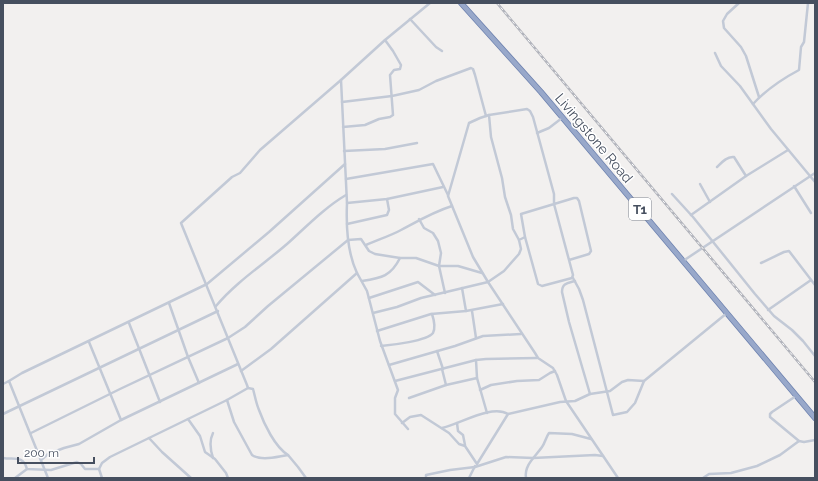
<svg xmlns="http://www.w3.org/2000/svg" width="818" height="481" viewBox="0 0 818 481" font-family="Raleway,sans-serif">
<rect width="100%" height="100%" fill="#f2f0ef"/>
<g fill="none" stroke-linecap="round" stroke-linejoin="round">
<defs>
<path id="trunk" d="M461 3 541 92 815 418"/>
</defs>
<use href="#trunk" stroke="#6e82af" stroke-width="6"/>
<g stroke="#c2c9d6" stroke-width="2.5">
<path d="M739 3 727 14 723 21 724 28 741 47 746 56 759 97"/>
<path d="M410 19 436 47 442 51"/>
<path d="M715 53 721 66 740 86 771 129 815 182"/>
<path d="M342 102 392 96 419 90 436 81 471 68 473 69 475 75 486 116"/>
<path d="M753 104C766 90 782 79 799 70L801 47 804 42 808 3"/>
<path d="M489 115 480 118 469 123 448 196 473 257 488 282 535 353 538 358 553 368 557 375 566 401 618 478"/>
<path d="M343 127 365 125 379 119 390 117 393 115 390 75 394 70 400 69 401 65 393 51 385 40"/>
<path d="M537 133 549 128 562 118"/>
<path d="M344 151 385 149 417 143"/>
<path d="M717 167C721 163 727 156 734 157L746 176"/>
<path d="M346 179 433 164 448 195"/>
<path d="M700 184 710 202"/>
<path d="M794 186 811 213"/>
<path d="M672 194 693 217 755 294 774 316 792 330 803 341 815 356"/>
<path d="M347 203 387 199 443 187"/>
<path d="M691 215 746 176 788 150"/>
<path d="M347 224 387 215 389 210 387 199"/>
<path d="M519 240 513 229 511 215 505 197 502 178 491 137 489 115 527 109 530 111 533 117 554 194V204L569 260 589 254 591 251 579 201 577 198H574L521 214 525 237 538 284 542 286 572 278 573 275 569 260"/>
<path d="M366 245C377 240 390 236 401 230 418 221 433 212 452 206"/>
<path d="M683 261 815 173"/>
<path d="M761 263 784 252 789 251 815 285"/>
<path d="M357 273C347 252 346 226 347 203L341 80 385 40 430 3"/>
<path d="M573 278 579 289 583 300 613 415 627 412 635 403 644 381 727 313"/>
<path d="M362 281C382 278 391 276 400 258"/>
<path d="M575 281C568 283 562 283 562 292L569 322 590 394"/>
<path d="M462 288 466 311"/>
<path d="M445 293 439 266H458L482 273"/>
<path d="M369 298 418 282 435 295"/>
<path d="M169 303 188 357 199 383"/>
<path d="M216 306C236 282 264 264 287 244 306 227 324 208 346 195"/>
<path d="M768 310 811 280"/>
<path d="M472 311 476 338"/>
<path d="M373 313 397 307 421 298 488 282 504 271 519 254 521 249 519 240 525 237"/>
<path d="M129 323 160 402"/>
<path d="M377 331 431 314 466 311 503 304"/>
<path d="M89 342 121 420"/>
<path d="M381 346C392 345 427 341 433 333 436 327 434 320 432 314"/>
<path d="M437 351 443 369"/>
<path d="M389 365 455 346 483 336 521 334"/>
<path d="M442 369 446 385"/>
<path d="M241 371 271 349 357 273 367 291 380 341 398 390 395 398V414L408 429"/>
<path d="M477 378 476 360 486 359 537 358"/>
<path d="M9 381 22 373 207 284 269 232 345 164"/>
<path d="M395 381 476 360"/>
<path d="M3 384 9 381 48 478"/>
<path d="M480 390 491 385 517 381 539 380 550 373 555 371"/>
<path d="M796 396 772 412 770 414V417L799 441 804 442 815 440"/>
<path d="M409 398 446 385 477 378 487 413"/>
<path d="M227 400 234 422 252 455C260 461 278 457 288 455L298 467 306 478"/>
<path d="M3 414 218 311"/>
<path d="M188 419 200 436 205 452 215 459 226 473 228 478"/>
<path d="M402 423 410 417 421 415 449 433 459 444 465 446 477 464 508 414 560 402 575 401 590 394 610 391 622 382 628 380 644 381"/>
<path d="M457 423 458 431 463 435 465 445"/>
<path d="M442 428C460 424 492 404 508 414"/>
<path d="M31 433 120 389 228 338 245 327 268 306 348 240 361 239 369 251 375 254 400 258H416L439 266 441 253 438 241 433 233 424 228 419 219"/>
<path d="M149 438 162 452 191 478"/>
<path d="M288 455C275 447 264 424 259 410 256 403 255 396 253 389L248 388 247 385 181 223 232 177 240 173 260 150 341 80"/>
<path d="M3 458C14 460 23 455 27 469L51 470 77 462 81 464 85 469H99L102 463 110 457 227 400 248 388"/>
<path d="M213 458C210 449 209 441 213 433"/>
<path d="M41 460 48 454 64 448 79 444 121 420 238 364"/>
<path d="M475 467 506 457 533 458 595 455 603 456"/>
<path d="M99 469 102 478"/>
<path d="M15 478 27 469"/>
<path d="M426 478V475L450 470 475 467"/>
<path d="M469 478 475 466"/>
<path d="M526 478C524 465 535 457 542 447 545 443 546 437 549 433L572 434 591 439"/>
<path d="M703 478 709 474 731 473 757 466 780 455 799 441"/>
</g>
<use href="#trunk" stroke="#98a8ca" stroke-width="4.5"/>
<defs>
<path id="rail" d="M497 3 815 382"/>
</defs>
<use href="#rail" stroke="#b1b3bb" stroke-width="2.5"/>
<use href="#rail" stroke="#fff" stroke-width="1" stroke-dasharray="3" stroke-linecap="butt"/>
</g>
<g text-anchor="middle" stroke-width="3" stroke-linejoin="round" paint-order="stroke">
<rect fill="#fff" stroke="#7e848f" stroke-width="1" x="629" y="198" width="22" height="22" rx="3"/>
<g font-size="13" font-weight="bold" fill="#464f5f">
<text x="640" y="214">T1</text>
</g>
<g font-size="14" fill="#464f5f" stroke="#fff">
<text transform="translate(594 138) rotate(50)" y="5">Livingstone Road</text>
</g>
</g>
<rect width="818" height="481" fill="none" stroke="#464f5f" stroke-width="8"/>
<path d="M18 457v6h76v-6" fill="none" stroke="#464f5f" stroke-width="2"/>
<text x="24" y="457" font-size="12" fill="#464f5f" stroke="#ffffff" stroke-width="3" paint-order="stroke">200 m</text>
</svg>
